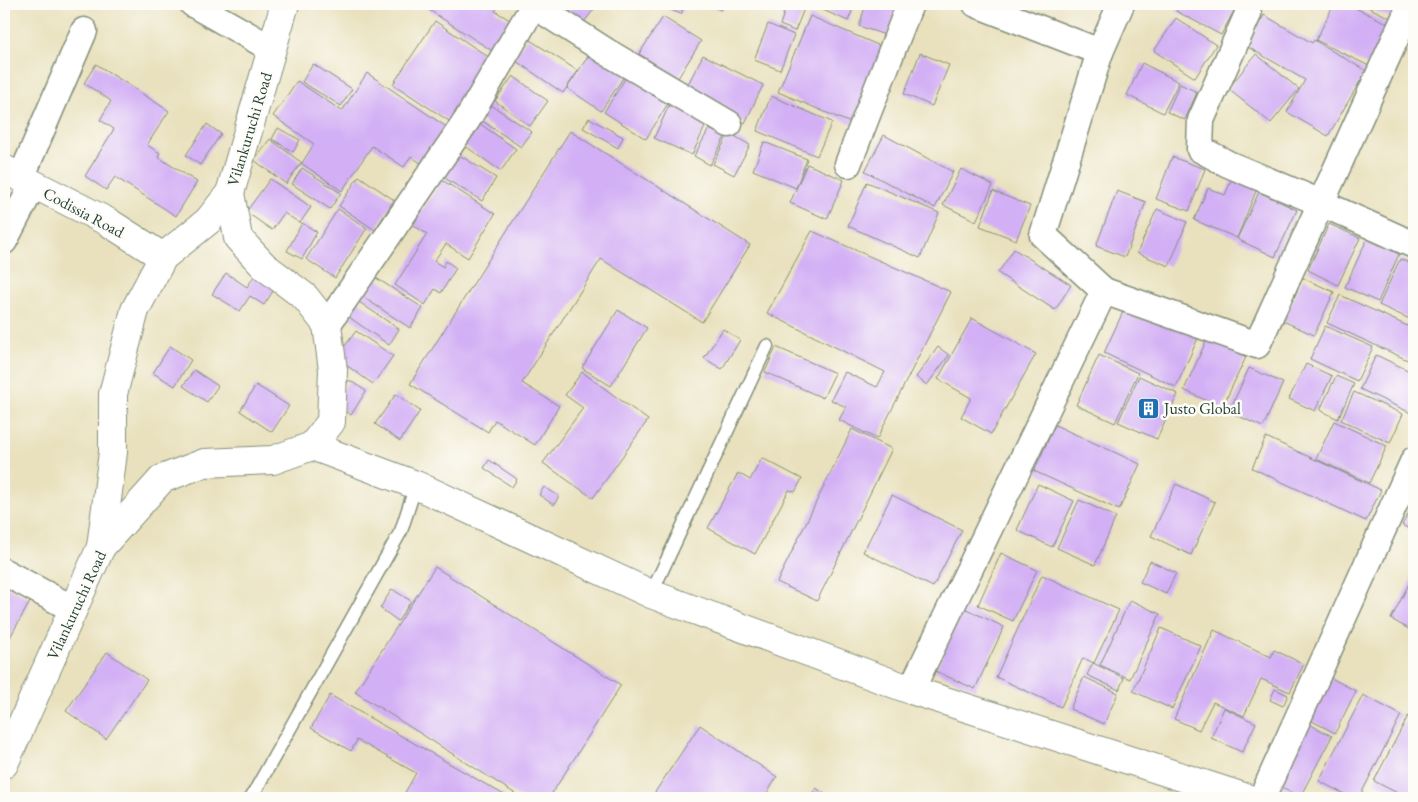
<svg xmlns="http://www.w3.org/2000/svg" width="1418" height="802" viewBox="0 0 1418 802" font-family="'EB Garamond',serif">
<rect width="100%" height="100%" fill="#fdfcf7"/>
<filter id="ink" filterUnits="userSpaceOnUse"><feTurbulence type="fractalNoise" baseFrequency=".02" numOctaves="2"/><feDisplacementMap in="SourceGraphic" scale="10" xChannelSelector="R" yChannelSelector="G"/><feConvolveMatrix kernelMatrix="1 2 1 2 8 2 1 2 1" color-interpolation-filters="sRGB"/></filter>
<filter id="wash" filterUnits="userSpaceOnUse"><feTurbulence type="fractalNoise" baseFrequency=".0096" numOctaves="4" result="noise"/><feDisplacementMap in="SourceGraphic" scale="20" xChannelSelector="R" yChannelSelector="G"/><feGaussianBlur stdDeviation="1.12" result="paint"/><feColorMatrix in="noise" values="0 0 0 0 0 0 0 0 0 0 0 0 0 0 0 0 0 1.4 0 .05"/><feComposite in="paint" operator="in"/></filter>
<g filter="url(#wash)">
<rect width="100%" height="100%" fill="#e9e1be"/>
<g id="blocks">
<g fill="#d3b0f5">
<path d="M424 4H500L495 11 513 22 494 52 423 6Z"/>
<path d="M560 4H598L584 22Z"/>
<path d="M655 4H685L681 14Z"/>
<path d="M706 4H723L721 10Z"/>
<path d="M762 4H806L795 31 780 25 784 13Z"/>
<path d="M809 4H855L848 21Z"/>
<path d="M866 4H899L888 36 859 26Z"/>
<path d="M1180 4H1234L1237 5 1221 35 1176 11Z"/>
<path d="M1334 4H1347L1389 24 1369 66 1316 40Z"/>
<path d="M1361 4H1403L1395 20Z"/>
<path d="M1264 15 1312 43 1314 40 1366 71 1328 136 1287 112 1305 80 1246 46Z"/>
<path d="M810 16 885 48 853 124 778 92Z"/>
<path d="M663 17 701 41 678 78 639 54Z"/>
<path d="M1176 18 1216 45 1195 78 1154 51Z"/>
<path d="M435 21 490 58 449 121 393 84Z"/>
<path d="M768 24 794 35 780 70 754 60Z"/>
<path d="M527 38 578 71 563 93 513 59Z"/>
<path d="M593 49 627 72 601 111 567 88Z"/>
<path d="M920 53 949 65 932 106 904 94Z"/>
<path d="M1256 54 1299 89 1271 123 1228 89Z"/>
<path d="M703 55 763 85 745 123 684 92Z"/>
<path d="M1142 63 1179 82 1163 113 1127 95Z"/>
<path d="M96 64 169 111 147 145 160 153 158 157 197 182 176 216 115 177 106 190 85 176 114 129 100 120 111 101 84 83Z"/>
<path d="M313 64 352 89 341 106 302 82Z"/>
<path d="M630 71 672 97 646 139 604 112Z"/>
<path d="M367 73 451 130 426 167 411 156 404 167 372 146 342 191 301 163 286 184 254 160 270 139 302 163 314 144 273 116 297 81 342 111Z"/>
<path d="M513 76 548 101 530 126 495 101Z"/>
<path d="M1180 84 1197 92 1185 120 1167 112Z"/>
<path d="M771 96 832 122 817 156 757 131Z"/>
<path d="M672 99 710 116 692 155 654 138Z"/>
<path d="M488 103 532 132 521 147 478 118Z"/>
<path d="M589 118 623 137 618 148 583 128Z"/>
<path d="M473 119 516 149 501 171 458 141Z"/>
<path d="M207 124 221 134 200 165 186 155Z"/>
<path d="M278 128 300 140 293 152 272 139Z"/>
<path d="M709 129 725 137 710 165 694 156Z"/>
<path d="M570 131 750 245 702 322 601 259 522 383 559 406 535 445 495 420 488 432 410 384Z"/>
<path d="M729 133 750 145 734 175 713 164Z"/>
<path d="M884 135 953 172 935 208 865 171Z"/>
<path d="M764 142 807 159 796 188 753 170Z"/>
<path d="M453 151 496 178 482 201 438 174Z"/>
<path d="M1172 157 1205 169 1189 211 1156 199Z"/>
<path d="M807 164 844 180 827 219 790 203Z"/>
<path d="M302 168 341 193 330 209 292 184Z"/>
<path d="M961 169 993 185 976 221 943 205Z"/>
<path d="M359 176 394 200 375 230 339 206Z"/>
<path d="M1233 176 1258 186 1237 238 1194 220 1208 188 1225 195Z"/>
<path d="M270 179 311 207 300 223 284 213 272 230 246 212Z"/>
<path d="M442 180 495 214 468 258 446 244 434 261 443 267 446 261 456 268 441 293 435 289 425 305 395 285 427 234 413 225Z"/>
<path d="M867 182 939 213 920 258 848 226Z"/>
<path d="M993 191 1030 206 1016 240 980 226Z"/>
<path d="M1117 191 1146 202 1125 257 1096 246Z"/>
<path d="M1259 192 1297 210 1275 257 1237 239Z"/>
<path d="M338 209 367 228 335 278 306 259Z"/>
<path d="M1157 209 1187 222 1169 266 1137 253Z"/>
<path d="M302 223 317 232 302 259 287 251Z"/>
<path d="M1329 224 1360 238 1338 285 1308 270Z"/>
<path d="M812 231 951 292 877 439 839 420 846 407 831 400 845 372 877 387 885 372 767 313Z"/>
<path d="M1367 239 1399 254 1378 302 1345 287Z"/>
<path d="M1014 249 1071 285 1055 310 998 273Z"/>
<path d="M1400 259 1414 265V321L1379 305Z"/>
<path d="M257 272 277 285 264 305 250 296 240 311 212 294 226 273 247 287Z"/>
<path d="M370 274 423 308 410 328 357 293Z"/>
<path d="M1303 278 1334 292 1314 335 1283 321Z"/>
<path d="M1340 295 1414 329V363L1327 323Z"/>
<path d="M356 300 399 329 389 345 346 315Z"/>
<path d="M1127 303 1199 336 1176 387 1104 353Z"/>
<path d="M618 310 647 328 611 386 582 368Z"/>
<path d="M972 318 1036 354 991 434 961 417 971 398 938 379Z"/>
<path d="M1325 326 1373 347 1357 381 1310 359Z"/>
<path d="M723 329 740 340 722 369 704 358Z"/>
<path d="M356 331 393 356 373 384 336 358Z"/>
<path d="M1207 339 1246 357 1222 408 1184 390Z"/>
<path d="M170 346 191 360 175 386 153 373Z"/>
<path d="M776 347 835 373 823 398 765 372Z"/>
<path d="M938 347 949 355 927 385 916 377Z"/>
<path d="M1099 355 1138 373 1115 423 1076 405Z"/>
<path d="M1376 355 1414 373 1413 414 1360 389Z"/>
<path d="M1306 364 1332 376 1315 411 1289 399Z"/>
<path d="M1249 368 1283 383 1263 427 1229 412Z"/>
<path d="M194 370 218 386 207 402 183 386Z"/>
<path d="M582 372 648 420 593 498 543 463 583 408 565 395Z"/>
<path d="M1139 376 1178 394 1157 439 1118 422Z"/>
<path d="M1336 376 1354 384 1338 419 1320 410Z"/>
<path d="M349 380 366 391 351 415 334 404Z"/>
<path d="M256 385 289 406 272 432 240 411Z"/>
<path d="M1354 392 1403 414 1390 443 1341 420Z"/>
<path d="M396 394 420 411 400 441 375 424Z"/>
<path d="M1334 421 1387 446 1369 483 1316 459Z"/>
<path d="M1055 425 1140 464 1119 510 1034 471Z"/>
<path d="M852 429 892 449 817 601 777 582Z"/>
<path d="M1266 437 1381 490 1366 521 1252 468Z"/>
<path d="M762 458 802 479 795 492 789 490 755 554 708 528 738 473 750 480Z"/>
<path d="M489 460 517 479 512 487 484 468Z"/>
<path d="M1038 484 1074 501 1052 547 1017 530Z"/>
<path d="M1176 484 1215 502 1191 555 1151 536Z"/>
<path d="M544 487 559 496 554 505 539 495Z"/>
<path d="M892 495 962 530 933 587 863 552Z"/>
<path d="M1079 500 1116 517 1095 565 1057 548Z"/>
<path d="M1413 505 1414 506V531L1402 525Z"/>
<path d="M1001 553 1037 570 1013 621 978 605Z"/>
<path d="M1150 561 1176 573 1166 594 1140 582Z"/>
<path d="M435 567 621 685 549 798H522L355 692Z"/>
<path d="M1414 574V632L1391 619Z"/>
<path d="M1042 575 1119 610 1094 663 1083 658 1061 707 996 677Z"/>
<path d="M4 585 31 600 4 648Z"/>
<path d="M392 589 411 601 398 621 380 608Z"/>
<path d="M1130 600 1160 614 1130 679 1100 665Z"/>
<path d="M964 608 1004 627 975 689 935 671Z"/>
<path d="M1161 628 1201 646 1172 709 1133 691Z"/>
<path d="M1214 630 1271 657 1274 650 1304 664 1290 692 1261 679 1244 716 1213 702 1199 730 1174 719Z"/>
<path d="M107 652 147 680 106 739 66 711Z"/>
<path d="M1093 663 1124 678 1119 690 1087 675Z"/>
<path d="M1084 677 1118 693 1104 724 1070 709Z"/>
<path d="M1331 678 1356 691 1335 733 1310 720Z"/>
<path d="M1275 689 1288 695 1283 706 1270 700Z"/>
<path d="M330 695 506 796 504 798H402L416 773 357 740 351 751 311 728Z"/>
<path d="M1363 695 1401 715 1359 798H1352L1319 781Z"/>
<path d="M1224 708 1256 723 1242 752 1211 738Z"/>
<path d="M1408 716 1414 719V798H1407L1374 781Z"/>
<path d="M1309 724 1332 736 1300 797 1278 786Z"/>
<path d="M700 725 777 777 764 798H651Z"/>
<path d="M816 788 831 798H809Z"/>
</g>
</g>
</g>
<g filter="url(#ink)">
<use href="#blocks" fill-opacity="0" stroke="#848f79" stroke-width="1"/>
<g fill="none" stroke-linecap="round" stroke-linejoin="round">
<defs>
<g id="lane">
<path d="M651 594 767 346"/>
<path d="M251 798 401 531 416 485"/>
</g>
<g id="street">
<path d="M193 4 272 49"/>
<path d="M532 4 607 52 729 124"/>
<path d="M976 4 1100 52"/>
<path d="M1248 14 1201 120 1200 149 1228 164 1321 203 1411 4"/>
<path d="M848 164 910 4"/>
<path d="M21 178 84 31"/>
<path d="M4 241 33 185"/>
<path d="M1104 291 1257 345 1321 203 1414 245"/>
<path d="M327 325 467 120 534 5"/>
<path d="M4 572 73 609"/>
<path d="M911 690 1104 291 1043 235 1100 52 1121 4"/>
<path d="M1262 798 1414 460"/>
</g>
<g id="secondary">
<path d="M4 169 108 222 163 257"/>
<path d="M312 446 416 485 651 594 911 690 1247 798"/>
<path d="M101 547 113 452V394L135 310 163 257 208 221 230 193"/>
<path d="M4 764 101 547 162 479 204 463 273 460 312 446 331 422 333 370 327 325 305 297 264 266 238 238 230 193 285 4"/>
</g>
</defs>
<use href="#lane" stroke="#848f79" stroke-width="15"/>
<use href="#street" stroke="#848f79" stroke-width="29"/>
<use href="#secondary" stroke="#848f79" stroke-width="30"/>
<use href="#lane" stroke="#fff" stroke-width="12"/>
<use href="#street" stroke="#fff" stroke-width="26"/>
<use href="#secondary" stroke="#fff" stroke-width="28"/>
</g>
</g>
<defs>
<symbol id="building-square" viewBox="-11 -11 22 22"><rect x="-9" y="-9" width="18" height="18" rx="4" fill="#1f6fb2" stroke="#fdfcf7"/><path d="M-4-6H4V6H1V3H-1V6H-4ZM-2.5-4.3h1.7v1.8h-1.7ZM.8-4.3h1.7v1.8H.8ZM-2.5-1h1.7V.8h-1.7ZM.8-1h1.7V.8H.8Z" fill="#fff"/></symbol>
</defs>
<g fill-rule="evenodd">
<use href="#building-square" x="1136" y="396" width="25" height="25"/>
</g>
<g text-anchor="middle" stroke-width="5" stroke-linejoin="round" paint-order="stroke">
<g font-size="16" fill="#1f3d34" stroke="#fdfcf7">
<text transform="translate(249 129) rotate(-73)" y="6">Vilankuruchi Road</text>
<text transform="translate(84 212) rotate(28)" y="6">Codissia Road</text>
<text transform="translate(76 605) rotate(-65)" y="6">Vilankuruchi Road</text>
</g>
<g font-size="16" fill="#1f3d34" stroke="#fdfcf7" text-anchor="start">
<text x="1164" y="414">Justo Global</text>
</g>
</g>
<rect width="1418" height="802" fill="none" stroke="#fdfcf7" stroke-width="20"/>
</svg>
